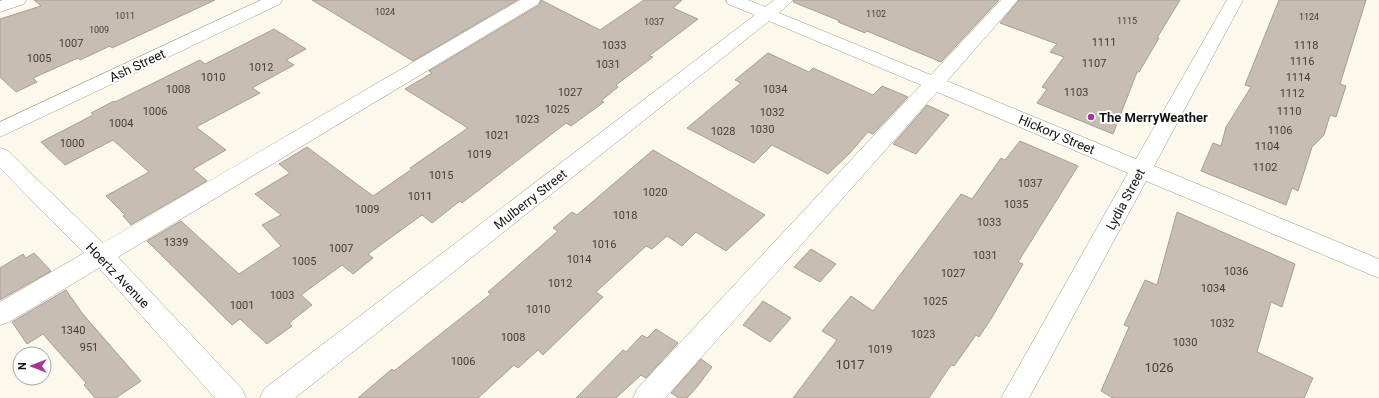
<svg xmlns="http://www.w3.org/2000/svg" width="1379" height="398" viewBox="0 0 1379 398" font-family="Roboto,sans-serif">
<rect width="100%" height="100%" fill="#fcf8eb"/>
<g fill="#c7bdb3" stroke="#a89e94">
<path d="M34 0H215L112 48 110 46 80 60 78 58 33 78 37 82 16 92 0 77V19L41 6Z"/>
<path d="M312 0H517L413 61Z"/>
<path d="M541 0 600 30 644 0H682L673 8 698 19 649 56 653 57 616 85 618 87 601 101 604 102 571 126 566 123 462 203 460 201 432 223 422 215 368 254 373 258 353 274 342 265 301 295 312 305 289 323 292 326 267 344 240 319 232 325 147 241 181 221 239 274 281 246 262 225 281 215 255 194 290 173 279 164 307 147 373 196 412 169 410 168 468 128 405 89 432 73 429 71 539 5Z"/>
<path d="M794 0H999L941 62 867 31 865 33 838 22 840 21 793 2Z"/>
<path d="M1019 0H1180L1157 38H1159L1139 72H1137L1113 134 1037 103 1047 89 1042 87 1064 57 1050 52 1057 44 1000 23Z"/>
<path d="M1279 0H1366L1340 84 1346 86 1336 117 1330 115 1324 135 1312 147 1298 191 1292 188 1286 205 1201 171 1213 143 1221 146 1226 127 1251 87 1245 85Z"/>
<path d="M274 29 306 49 286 60 294 65 252 88 260 93 196 127 226 150 193 169 207 181 131 225 123 216 125 215 106 196 149 172 113 140 65 165 41 142 93 115 91 113 114 101 115 102 200 60 205 64Z"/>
<path d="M768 53 809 72 813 68 873 95 882 86 908 97 873 134 868 132 849 154 828 174 772 145 754 163 687 128 741 83 735 80Z"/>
<path d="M927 105 949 115 916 154 893 144Z"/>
<path d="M1020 141 1078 166 1018 262 1023 264 991 319 979 337 976 335 954 366 951 365 929 398H793L837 340 822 331 851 296 873 311 961 194 972 199 1001 158 1005 160Z"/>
<path d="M653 150 765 215 726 251 696 232 682 246 667 236 652 249 646 246 596 292 603 297 543 355 538 350 518 368 514 365 478 398H358L392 369 394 371 491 294 488 292 558 231 553 228 572 212 577 215Z"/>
<path d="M1177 212 1295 264 1282 307 1271 302 1257 352 1313 378 1304 398H1113L1101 391 1129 327 1124 325 1145 280 1157 285Z"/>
<path d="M811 249 836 264 820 282 794 267Z"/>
<path d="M34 253 51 271 0 300V268L23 254 26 258Z"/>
<path d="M66 290 82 313 141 381 116 398H95L84 385 86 383 43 334 27 344 12 322Z"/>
<path d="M763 301 791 318 770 342 743 325Z"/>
<path d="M656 329 678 343 646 378 641 375 616 398H576L623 350 626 352 642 335 647 338Z"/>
<path d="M701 359 712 367 697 387 687 398H679L671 393Z"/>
</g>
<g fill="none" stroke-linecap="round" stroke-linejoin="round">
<defs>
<g id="minor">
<path d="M3 0H26L24 4 0 12V1Z"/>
<path d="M261 0H282L280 4 0 137V122Z"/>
<path d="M520 0H540L538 4 118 257 242 389 246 398H215L99 268 9 322 0 325V302L84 253 0 168V148L7 150 103 243Z"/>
<path d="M726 0H748L765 7 774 0H793L779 13 931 75 1001 0H1018L947 81 1136 159 1227 0H1243L1154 166 1379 259V278L1146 181 1029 398H1001L1128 173 937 92 665 398H633L637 389 921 85 769 21 295 398H260L264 389 755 15 728 4Z"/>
</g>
</defs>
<use href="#minor" stroke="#9c998c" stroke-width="1"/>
<use href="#minor" fill="#fff" fill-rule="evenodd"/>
</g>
<circle fill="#a4399a" stroke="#fff" stroke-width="1.5" cx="1091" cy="117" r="4"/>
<g text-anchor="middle" stroke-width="4" stroke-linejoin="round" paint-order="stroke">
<g font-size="9" fill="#423e39">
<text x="385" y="15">1024</text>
<text x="876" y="17">1102</text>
<text x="125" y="19">1011</text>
<text x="1309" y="20">1124</text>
<text x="1127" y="24">1115</text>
<text x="654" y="25">1037</text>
<text x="99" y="33">1009</text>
</g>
<g font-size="11" fill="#423e39">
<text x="1104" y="46">1111</text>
<text x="71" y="47">1007</text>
<text x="614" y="49">1033</text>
<text x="1306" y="49">1118</text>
<text x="39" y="62">1005</text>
<text x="1302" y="65">1116</text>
<text x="1094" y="67">1107</text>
<text x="608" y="68">1031</text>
<text x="261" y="71">1012</text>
<text x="213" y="81">1010</text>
<text x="1298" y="81">1114</text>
<text x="178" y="93">1008</text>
<text x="775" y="93">1034</text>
<text x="570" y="96">1027</text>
<text x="1076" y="96">1103</text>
<text x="1292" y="97">1112</text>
<text x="557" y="113">1025</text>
<text x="155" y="115">1006</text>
<text x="1289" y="115">1110</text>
<text x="772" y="116">1032</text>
<text x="527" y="123">1023</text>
<text x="121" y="127">1004</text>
<text x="762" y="133">1030</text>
<text x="1280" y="134">1106</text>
<text x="723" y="135">1028</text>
<text x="497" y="139">1021</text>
<text x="72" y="147">1000</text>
<text x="1267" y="150">1104</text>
<text x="479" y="158">1019</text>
<text x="1265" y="171">1102</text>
<text x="441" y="179">1015</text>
<text x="1030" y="187">1037</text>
<text x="655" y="196">1020</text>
<text x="420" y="200">1011</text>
<text x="1016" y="208">1035</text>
<text x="367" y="213">1009</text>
<text x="625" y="219">1018</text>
<text x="989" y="226">1033</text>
<text x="176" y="246">1339</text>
<text x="604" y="248">1016</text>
<text x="341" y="252">1007</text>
<text x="985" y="259">1031</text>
<text x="579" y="263">1014</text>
<text x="304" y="265">1005</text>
<text x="1236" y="275">1036</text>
<text x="953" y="277">1027</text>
<text x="560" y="287">1012</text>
<text x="1213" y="292">1034</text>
<text x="282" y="299">1003</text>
<text x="935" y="305">1025</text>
<text x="242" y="309">1001</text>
<text x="538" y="313">1010</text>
<text x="1222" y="327">1032</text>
<text x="73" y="334">1340</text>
<text x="923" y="338">1023</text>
<text x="513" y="341">1008</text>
<text x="1185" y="346">1030</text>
<text x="89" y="351">951</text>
<text x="880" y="353">1019</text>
<text x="463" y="365">1006</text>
</g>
<g font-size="13" fill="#151410" stroke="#fff">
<text transform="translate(137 65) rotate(-25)" y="5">Ash Street</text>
<text transform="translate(1057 134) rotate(23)" y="5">Hickory Street</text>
<text transform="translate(530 199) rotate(-38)" y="5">Mulberry Street</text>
<text transform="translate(1125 199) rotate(-62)" y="5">Lydia Street</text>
<text transform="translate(118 275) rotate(46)" y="5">Hoertz Avenue</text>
</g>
<g font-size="13" font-weight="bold" fill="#151410" stroke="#fff" text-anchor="start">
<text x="1099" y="122">The MerryWeather</text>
</g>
<g font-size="13" fill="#423e39">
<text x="850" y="369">1017</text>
<text x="1159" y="372">1026</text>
</g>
</g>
<g transform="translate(32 366) rotate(270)"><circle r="19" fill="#ffffff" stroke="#a1a19f"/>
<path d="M0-3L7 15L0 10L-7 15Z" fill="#a4399a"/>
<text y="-6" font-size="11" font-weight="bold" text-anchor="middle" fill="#151410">N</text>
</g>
</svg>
